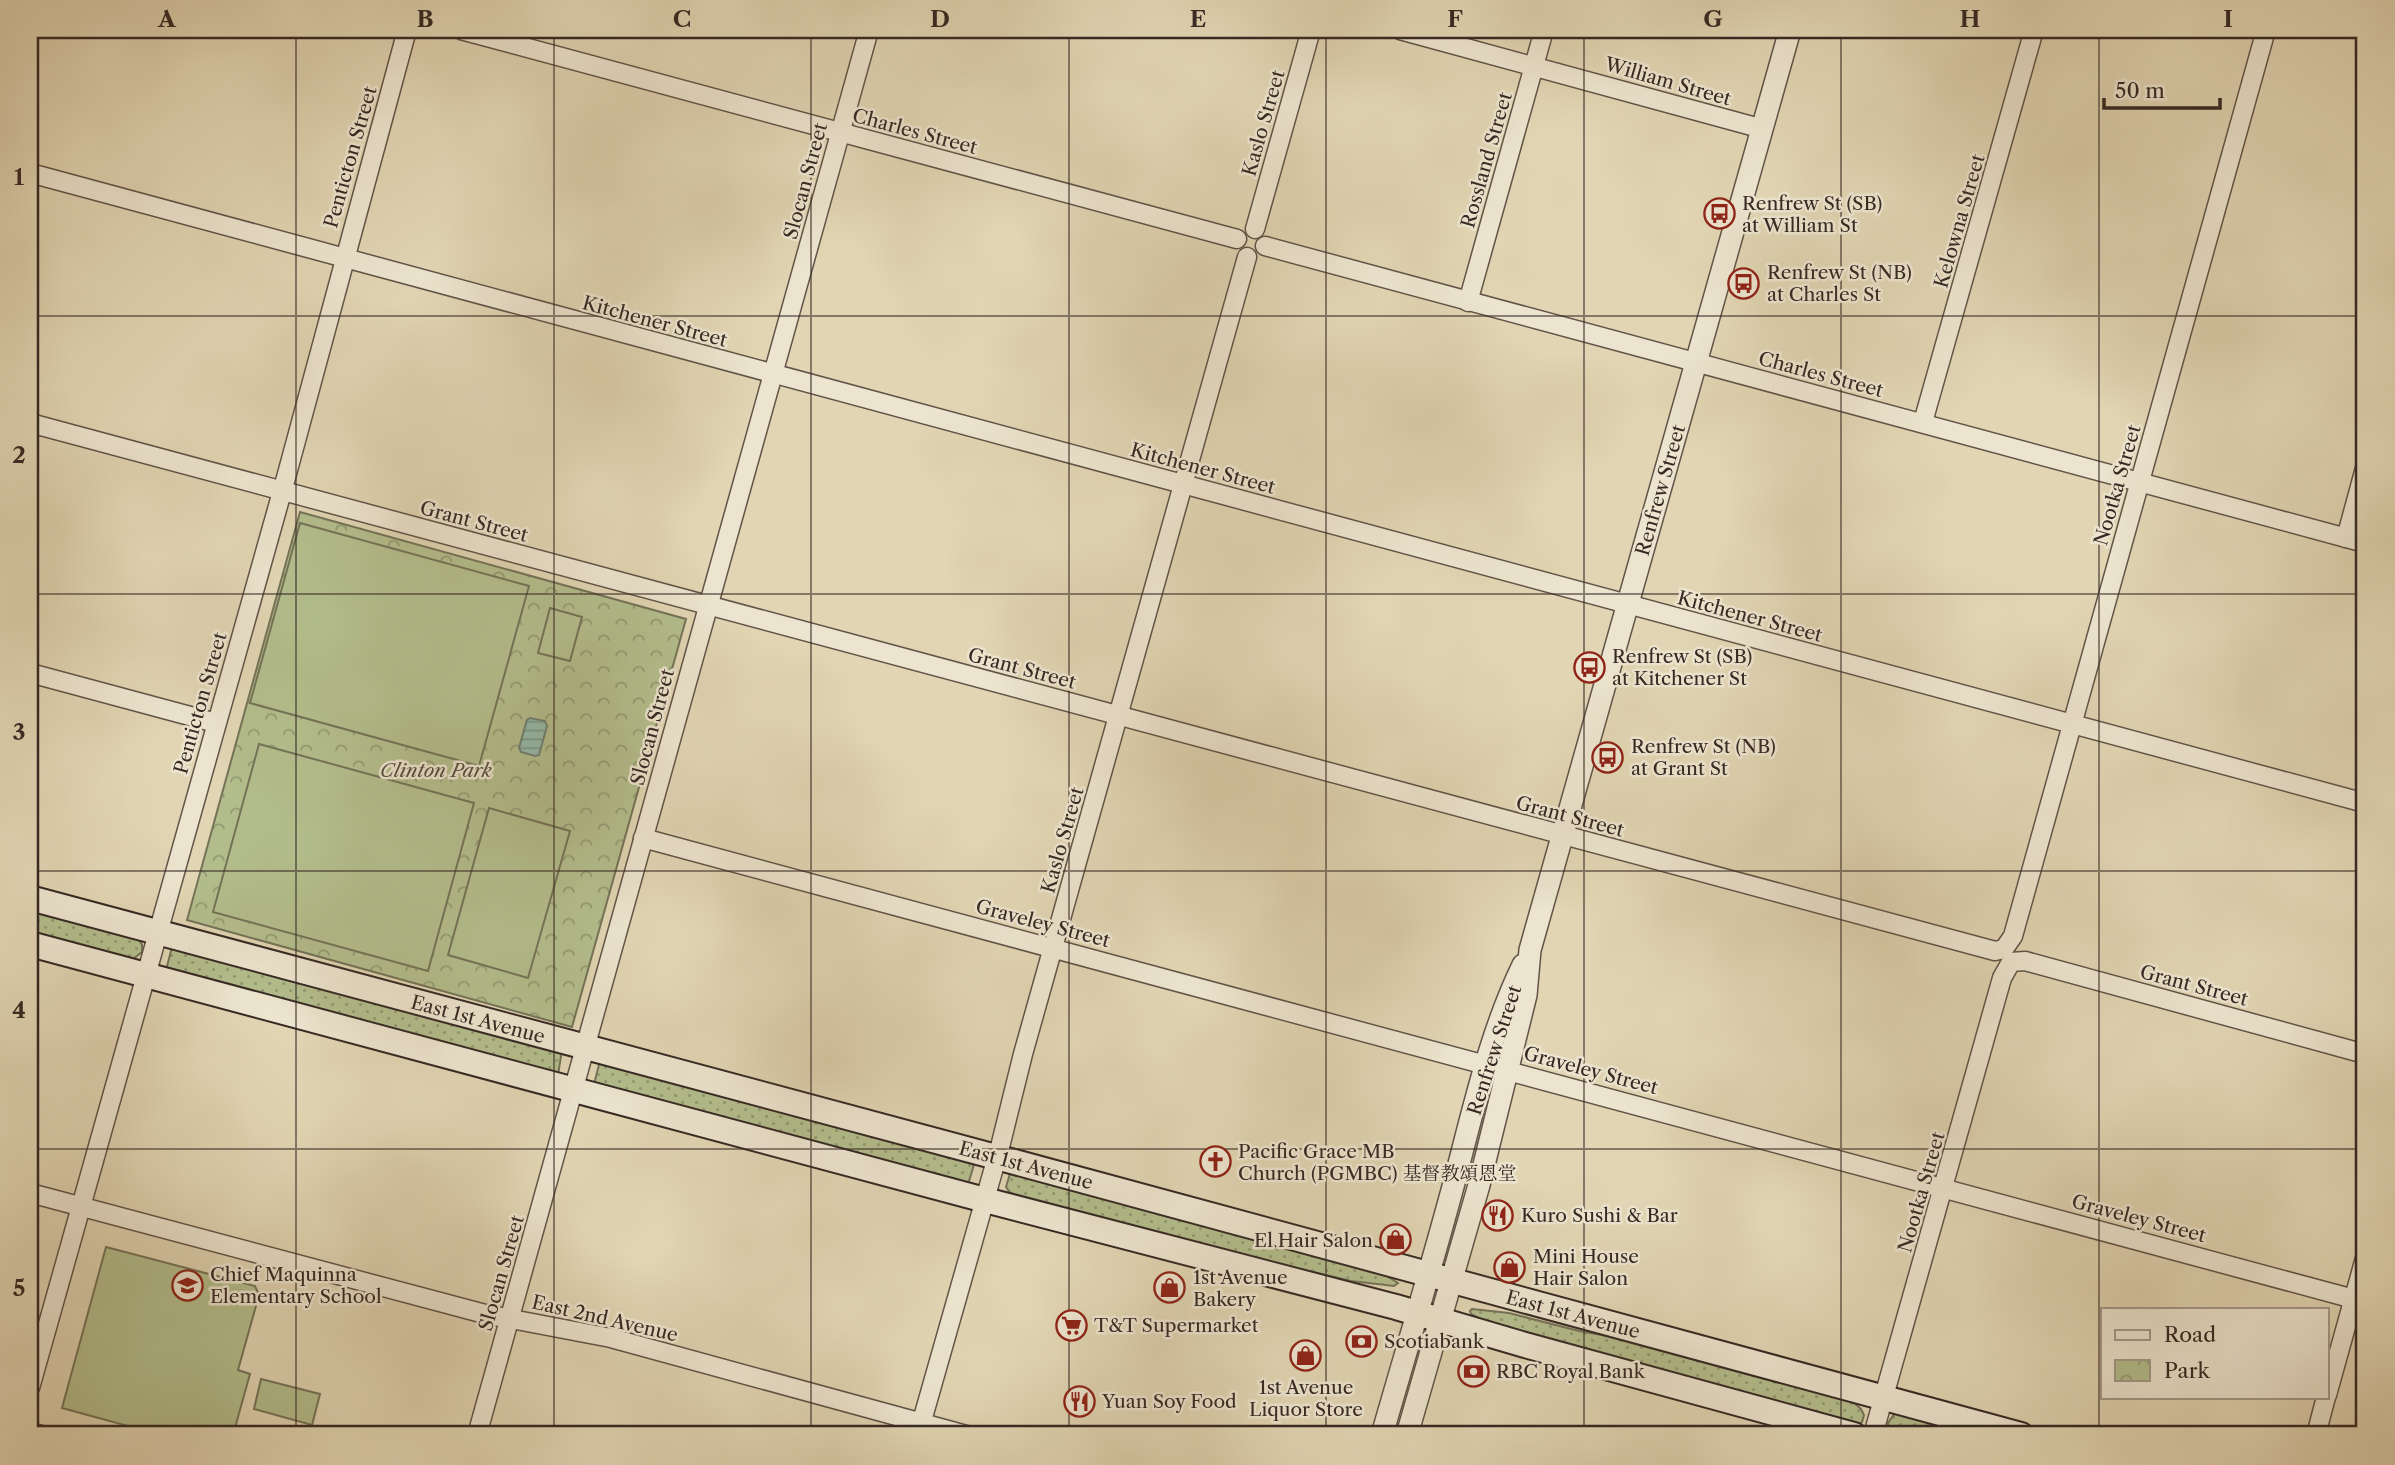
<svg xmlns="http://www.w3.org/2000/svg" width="2395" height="1465" viewBox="0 0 2395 1465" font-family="'Libre Caslon Text','Noto Serif SC',serif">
<defs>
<pattern id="grass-dots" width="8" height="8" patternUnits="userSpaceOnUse" patternTransform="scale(1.75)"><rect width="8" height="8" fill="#b3bd8c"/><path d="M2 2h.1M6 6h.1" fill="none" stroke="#929a72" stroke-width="1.8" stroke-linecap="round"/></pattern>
<pattern id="park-crowns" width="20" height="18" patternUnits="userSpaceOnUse" patternTransform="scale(1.75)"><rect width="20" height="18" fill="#b3bd8c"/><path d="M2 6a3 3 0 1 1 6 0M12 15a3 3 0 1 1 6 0" fill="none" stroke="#929a72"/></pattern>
<pattern id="water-rules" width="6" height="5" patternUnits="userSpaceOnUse" patternTransform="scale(1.75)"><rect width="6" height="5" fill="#95b9a8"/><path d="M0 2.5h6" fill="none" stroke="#7a9689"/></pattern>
</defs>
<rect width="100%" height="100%" fill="#e1d5b3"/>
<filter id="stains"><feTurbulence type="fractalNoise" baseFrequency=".00286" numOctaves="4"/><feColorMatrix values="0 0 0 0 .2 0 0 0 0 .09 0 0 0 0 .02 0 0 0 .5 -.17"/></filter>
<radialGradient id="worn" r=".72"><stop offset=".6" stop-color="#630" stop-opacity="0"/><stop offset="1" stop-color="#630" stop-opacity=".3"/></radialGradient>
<g fill="url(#grass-dots)" stroke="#747358" stroke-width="2">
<path d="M30 907 138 937 142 945V952L132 960 30 933Z"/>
<path d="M172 947 562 1050 558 1075 166 970Z"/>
<path d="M600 1061 975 1161 968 1185 594 1084Z"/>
<path d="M1011 1170 1379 1271 1398 1283 1394 1286 1351 1281 1258 1259 1012 1195 1006 1187Z"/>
<path d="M1472 1309 1509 1313 1579 1331 1654 1344 1850 1399 1861 1409 1864 1415 1862 1422 1856 1426 1502 1330 1471 1314 1470 1311Z"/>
<path d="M1895 1413 1988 1435H1893L1889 1431 1888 1423Z"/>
</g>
<path fill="url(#park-crowns)" stroke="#747358" stroke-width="2" d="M300 512 686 619 572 1027 187 920Z"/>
<g fill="#b3bd8c" stroke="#747358" stroke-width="2">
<path d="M300 523 529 586 479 766 250 703Z"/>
<path d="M550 608 582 617 570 661 538 653Z"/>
<path d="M259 744 474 803 428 971 213 912Z"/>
<path d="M489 808 570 831 528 978 448 955Z"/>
<path d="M106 1247 255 1286 259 1295 238 1370 250 1374 233 1435H161L62 1408Z"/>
<path d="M261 1379 320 1394 312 1425 254 1409Z"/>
</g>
<path fill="url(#water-rules)" stroke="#6f7f73" stroke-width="2" d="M530 718 545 721 547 726 539 755 535 756 521 752 519 748 527 720Z"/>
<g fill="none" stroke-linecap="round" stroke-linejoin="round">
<defs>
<g id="minor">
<path d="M461 30 1237 239"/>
<path d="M1400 30 1763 129"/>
<path d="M30 173 2365 803"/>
<path d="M1255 229 1311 30"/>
<path d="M1265 246 2365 543"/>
<path d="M1468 302 1544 30"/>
<path d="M1923 422 2034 30"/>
<path d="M30 423 1995 951 2004 949 2013 936 2266 30"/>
<path d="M2346 538 2365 468"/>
<path d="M30 673 216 723"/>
<path d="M643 838 2365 1302"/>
<path d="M30 1193 485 1314 611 1338 966 1435"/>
<path d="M30 1388 287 474 407 30"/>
<path d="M2327 1395 2365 1258"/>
<path d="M30 1432 41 1435"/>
<path d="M477 1435 869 30"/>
<path d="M918 1435 1001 1143 1023 1054 1247 257"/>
<path d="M1873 1435 2002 978 2011 962 2025 961 2365 1054"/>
<path d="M2316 1435 2326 1397"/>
</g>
<g id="tertiary">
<path d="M1382 1435C1405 1355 1429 1275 1451 1194 1472 1117 1488 1037 1523 965"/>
<path d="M1407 1435 1479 1185 1526 995 1530 950 1790 30"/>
</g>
<g id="secondary">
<path d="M30 898 1011 1161 2021 1435"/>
<path d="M30 944 985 1200 1396 1307 1525 1345 1854 1435"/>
</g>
</defs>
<use href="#minor" stroke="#615448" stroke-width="21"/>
<use href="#tertiary" stroke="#615448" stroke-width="24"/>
<use href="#secondary" stroke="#362924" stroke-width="28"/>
<use href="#minor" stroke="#ece4ce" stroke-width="18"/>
<use href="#tertiary" stroke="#ece4ce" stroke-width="21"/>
<use href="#secondary" stroke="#ece4ce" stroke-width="24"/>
</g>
<path fill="none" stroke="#362924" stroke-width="2" stroke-opacity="0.55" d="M296 30V1435M554 30V1435M811 30V1435M1069 30V1435M1326 30V1435M1584 30V1435M1841 30V1435M2099 30V1435M30 316H2365M30 594H2365M30 871H2365M30 1149H2365"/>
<defs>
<symbol id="bus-ring" viewBox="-11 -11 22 22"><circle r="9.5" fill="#ece4ce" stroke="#8f2418" stroke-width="1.5"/><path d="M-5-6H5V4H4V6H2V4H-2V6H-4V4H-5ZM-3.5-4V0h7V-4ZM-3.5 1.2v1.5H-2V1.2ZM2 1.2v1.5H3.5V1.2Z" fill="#8f2418"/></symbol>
<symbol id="church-ring" viewBox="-11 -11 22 22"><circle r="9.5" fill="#ece4ce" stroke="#8f2418" stroke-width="1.5"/><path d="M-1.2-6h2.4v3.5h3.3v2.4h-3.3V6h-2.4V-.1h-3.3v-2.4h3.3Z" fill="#8f2418"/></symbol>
<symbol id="restaurant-ring" viewBox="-11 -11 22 22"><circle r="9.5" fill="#ece4ce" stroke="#8f2418" stroke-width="1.5"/><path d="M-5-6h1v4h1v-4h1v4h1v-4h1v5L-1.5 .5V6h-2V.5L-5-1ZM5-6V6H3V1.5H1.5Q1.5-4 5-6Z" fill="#8f2418"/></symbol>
<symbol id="shop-ring" viewBox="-11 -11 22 22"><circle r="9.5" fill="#ece4ce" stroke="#8f2418" stroke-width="1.5"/><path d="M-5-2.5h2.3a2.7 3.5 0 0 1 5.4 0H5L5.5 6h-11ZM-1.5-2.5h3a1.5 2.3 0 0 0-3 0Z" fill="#8f2418"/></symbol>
<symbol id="school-ring" viewBox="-11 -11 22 22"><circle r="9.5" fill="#ece4ce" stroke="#8f2418" stroke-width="1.5"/><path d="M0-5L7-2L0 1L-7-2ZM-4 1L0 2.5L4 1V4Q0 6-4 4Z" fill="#8f2418"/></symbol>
<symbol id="supermarket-ring" viewBox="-11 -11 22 22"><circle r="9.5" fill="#ece4ce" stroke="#8f2418" stroke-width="1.5"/><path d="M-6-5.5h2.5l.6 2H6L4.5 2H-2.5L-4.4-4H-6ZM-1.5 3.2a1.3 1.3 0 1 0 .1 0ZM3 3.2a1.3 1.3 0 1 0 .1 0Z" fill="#8f2418"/></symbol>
<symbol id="bank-ring" viewBox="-11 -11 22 22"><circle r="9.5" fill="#ece4ce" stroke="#8f2418" stroke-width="1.5"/><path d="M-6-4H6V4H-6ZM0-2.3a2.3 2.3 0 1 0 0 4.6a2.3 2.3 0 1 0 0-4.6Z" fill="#8f2418"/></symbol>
</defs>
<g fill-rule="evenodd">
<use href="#bus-ring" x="1702" y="196" width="35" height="35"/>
<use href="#bus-ring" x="1726" y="266" width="35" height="35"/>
<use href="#bus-ring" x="1572" y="650" width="35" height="35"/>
<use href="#bus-ring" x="1590" y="740" width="35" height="35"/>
<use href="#church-ring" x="1198" y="1144" width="35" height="35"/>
<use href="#restaurant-ring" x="1480" y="1198" width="35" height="35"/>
<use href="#shop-ring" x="1378" y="1222" width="35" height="35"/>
<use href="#shop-ring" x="1492" y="1250" width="35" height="35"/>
<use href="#school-ring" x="170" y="1268" width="35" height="35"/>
<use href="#shop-ring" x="1152" y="1270" width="35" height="35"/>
<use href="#supermarket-ring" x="1054" y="1308" width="35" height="35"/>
<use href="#bank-ring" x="1344" y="1324" width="35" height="35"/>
<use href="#shop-ring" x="1288" y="1338" width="35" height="35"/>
<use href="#bank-ring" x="1456" y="1354" width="35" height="35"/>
<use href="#restaurant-ring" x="1062" y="1384" width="35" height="35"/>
</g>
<g text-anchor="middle" stroke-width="5" stroke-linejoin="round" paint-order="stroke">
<g font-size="19" fill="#362924" stroke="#ece4ce">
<text transform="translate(1668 81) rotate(16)" y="7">William Street</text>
<text transform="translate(1263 123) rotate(-74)" y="7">Kaslo Street</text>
<text transform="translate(915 131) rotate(15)" y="7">Charles Street</text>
<text transform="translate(350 157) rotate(-74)" y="7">Penticton Street</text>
<text transform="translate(1486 160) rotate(-74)" y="7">Rossland Street</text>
<text transform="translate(805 181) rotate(-75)" y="7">Slocan Street</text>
<text transform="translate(1959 221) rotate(-74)" y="7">Kelowna Street</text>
<text transform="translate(655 321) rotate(15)" y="7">Kitchener Street</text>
<text transform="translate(1821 374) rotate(15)" y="7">Charles Street</text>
<text transform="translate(1203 468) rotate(15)" y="7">Kitchener Street</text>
<text transform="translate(2117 485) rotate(-74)" y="7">Nootka Street</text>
<text transform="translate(1660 490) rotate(-74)" y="7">Renfrew Street</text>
<text transform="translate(474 521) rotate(15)" y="7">Grant Street</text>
<text transform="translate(1750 616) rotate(15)" y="7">Kitchener Street</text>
<text transform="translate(1022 668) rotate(15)" y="7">Grant Street</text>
<text transform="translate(200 703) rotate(-74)" y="7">Penticton Street</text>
<text transform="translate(652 727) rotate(-75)" y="7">Slocan Street</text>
<text transform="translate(1570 816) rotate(15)" y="7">Grant Street</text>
<text transform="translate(1062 840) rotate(-74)" y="7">Kaslo Street</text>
<text transform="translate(1043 923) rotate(15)" y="7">Graveley Street</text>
<text transform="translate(2194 985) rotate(15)" y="7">Grant Street</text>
<text transform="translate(478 1019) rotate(15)" y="7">East 1st Avenue</text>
<text transform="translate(1494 1050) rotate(-72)" y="7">Renfrew Street</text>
<text transform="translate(1591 1070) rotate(15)" y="7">Graveley Street</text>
<text transform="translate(1026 1165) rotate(15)" y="7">East 1st Avenue</text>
<text transform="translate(1921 1192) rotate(-74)" y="7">Nootka Street</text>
<text transform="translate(2139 1218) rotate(15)" y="7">Graveley Street</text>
<text transform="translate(501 1273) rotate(-74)" y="7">Slocan Street</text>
<text transform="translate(1573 1314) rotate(15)" y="7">East 1st Avenue</text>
<text transform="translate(605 1318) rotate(13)" y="7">East 2nd Avenue</text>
</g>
<g font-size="19" fill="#362924" stroke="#ece4ce" text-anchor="start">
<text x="1742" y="210">Renfrew St (SB)<tspan x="1742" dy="22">at William St</tspan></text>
<text x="1767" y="279">Renfrew St (NB)<tspan x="1767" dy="22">at Charles St</tspan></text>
<text x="1612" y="663">Renfrew St (SB)<tspan x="1612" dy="22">at Kitchener St</tspan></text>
<text x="1631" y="753">Renfrew St (NB)<tspan x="1631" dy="22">at Grant St</tspan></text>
<text x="1238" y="1158">Pacific Grace MB<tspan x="1238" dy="22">Church (PGMBC) 基督教頌恩堂</tspan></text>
<text x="1521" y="1222">Kuro Sushi &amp; Bar</text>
<text x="1373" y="1247" text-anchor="end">El Hair Salon</text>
<text x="1533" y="1263">Mini House<tspan x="1533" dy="22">Hair Salon</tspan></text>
<text x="210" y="1281">Chief Maquinna<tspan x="210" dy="22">Elementary School</tspan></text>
<text x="1193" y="1284">1st Avenue<tspan x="1193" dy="22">Bakery</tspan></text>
<text x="1094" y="1332">T&amp;T Supermarket</text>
<text x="1384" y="1348">Scotiabank</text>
<text x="1496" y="1378">RBC Royal Bank</text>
<text x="1306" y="1394" text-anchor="middle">1st Avenue<tspan x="1306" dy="22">Liquor Store</tspan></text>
<text x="1102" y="1408">Yuan Soy Food</text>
</g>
<g font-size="19" font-style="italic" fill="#554e3e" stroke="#ece4ce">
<text x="436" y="777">Clinton Park</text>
</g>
</g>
<rect width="2395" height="1465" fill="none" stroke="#e1d5b3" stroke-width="77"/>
<rect x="2101" y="1308" width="228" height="91" fill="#ece4ce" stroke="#a3998a" stroke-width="2"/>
<rect x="2115" y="1330" width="35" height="10" fill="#ece4ce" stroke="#a3998a" stroke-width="2"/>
<text x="2164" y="1342" font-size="21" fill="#362924">Road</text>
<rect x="2115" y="1360" width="35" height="21" fill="url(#park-crowns)" stroke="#a3998a" stroke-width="2"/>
<text x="2164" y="1378" font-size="21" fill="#362924">Park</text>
<path d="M2104 98v10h116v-10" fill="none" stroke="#362924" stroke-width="3.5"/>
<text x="2115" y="98" font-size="21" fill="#362924" stroke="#ece4ce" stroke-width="5" paint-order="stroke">50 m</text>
<rect x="38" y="38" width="2318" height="1388" fill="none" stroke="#362924" stroke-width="2.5"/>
<g font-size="23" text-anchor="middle" font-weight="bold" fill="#362924">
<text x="167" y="27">A</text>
<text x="425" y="27">B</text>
<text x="682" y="27">C</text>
<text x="940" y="27">D</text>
<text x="1198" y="27">E</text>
<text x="1455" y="27">F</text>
<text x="1713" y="27">G</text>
<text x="1970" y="27">H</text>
<text x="2228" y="27">I</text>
<text x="19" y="185">1</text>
<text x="19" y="463">2</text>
<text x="19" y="740">3</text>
<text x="19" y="1018">4</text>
<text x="19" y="1296">5</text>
</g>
<rect width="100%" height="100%" filter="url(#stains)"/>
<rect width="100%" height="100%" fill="url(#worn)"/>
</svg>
